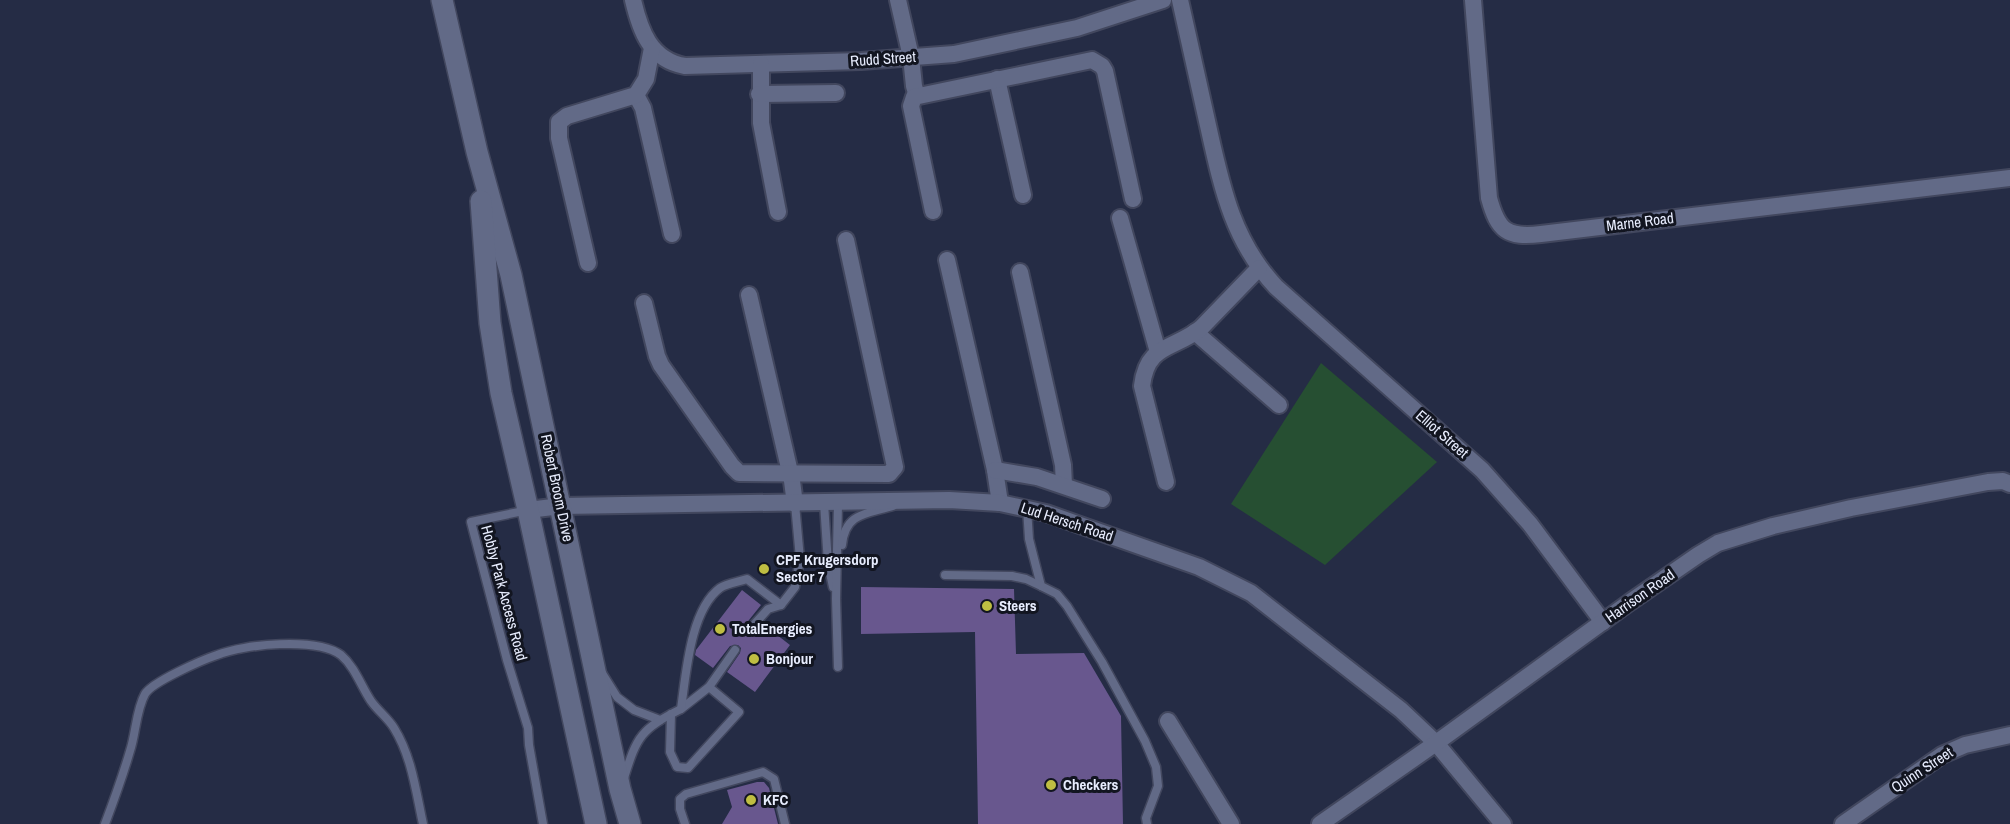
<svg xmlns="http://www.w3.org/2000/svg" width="2010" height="824" viewBox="0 0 2010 824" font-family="'Archivo Narrow',sans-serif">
<rect width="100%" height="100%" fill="#252c45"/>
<path fill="#264f32" d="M1321 363 1437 462 1325 565 1231 504Z"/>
<g fill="#68578e">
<path d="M861 587 1014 589 1016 654 1084 653 1121 716 1123 824H978L975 632 861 634Z"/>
<path d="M742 590 761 605 745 625V633L753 635 763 624 790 645 755 692 727 672 740 653 741 648 738 645 730 646 713 668 695 655 696 650Z"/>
<path d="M757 782H764L769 788 778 824H722L732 807 727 790Z"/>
</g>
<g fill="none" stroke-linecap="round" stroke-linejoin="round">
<defs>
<g id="service">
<path d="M824 503 828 564 833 587"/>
<path d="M838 503 836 599 838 667"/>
<path d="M1027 508 1029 539 1041 586 1057 594 1067 606 1102 662 1145 741 1156 767 1158 786 1146 818 1147 824"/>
<path d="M528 510 471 522 507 660 528 728 529 745 543 824"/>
<path d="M842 545C845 513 866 514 893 506"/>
<path d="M945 575 1012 576 1026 579 1041 586"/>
<path d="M750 629 768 609 781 605 795 587 800 559 795 504"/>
<path d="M602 673 617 697 634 710 660 720"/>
<path d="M681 709 709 687 735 650"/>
<path d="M671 714 670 752 677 767 688 768 739 712 709 687"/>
<path d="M624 778C637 736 641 729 681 709 686 675 690 610 720 588 727 583 738 582 747 579L781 605"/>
<path d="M105 824C114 800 123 775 130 751 136 733 136 710 145 694 152 682 202 660 217 655 244 644 317 637 341 655 355 667 361 686 371 701 378 711 388 718 394 728 412 757 416 792 423 824"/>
<path d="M685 824 680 809V799L686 794 763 772 774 779 785 824"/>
</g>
<g id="minor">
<path d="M633 0C640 30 650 60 685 66L861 61 954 54 1077 28 1163 0"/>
<path d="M898 0 911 57 914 86 917 96"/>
<path d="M1180 0C1189 40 1198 80 1207 121 1221 183 1231 239 1276 287L1482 470 1530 524 1603 622"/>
<path d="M1473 0 1489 198C1498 231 1507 238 1541 234L2010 178"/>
<path d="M761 64V123L778 212"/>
<path d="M997 79 1023 195"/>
<path d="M759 94 836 93"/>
<path d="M636 95 643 108 672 234"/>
<path d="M933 211 911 106 914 97 1092 60 1102 66 1105 71 1133 199"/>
<path d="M1120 218 1158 352"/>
<path d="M947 260 995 470 1000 503"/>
<path d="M588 263 559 138V122L567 116 636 95 646 79 652 48"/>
<path d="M1020 272 1063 465 1064 485"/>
<path d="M749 295 792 481 795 504"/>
<path d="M644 303 657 356 661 365 732 466 739 473 889 474 895 467 846 240"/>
<path d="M1195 332 1279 405"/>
<path d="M995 470 1037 477 1102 499"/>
<path d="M1166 482 1142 386C1147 343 1174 350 1201 328L1259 268"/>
<path d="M528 510 561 506 949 500 1000 503 1046 513 1199 567 1251 593 1401 710 1436 743 1503 824"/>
<path d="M1168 721 1231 824"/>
<path d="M1320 824 1436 743 1630 602 1698 555 1718 543 1773 526 1851 508 1988 482 2003 481 2010 484"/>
<path d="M1843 824 1942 755 1965 745 2010 735"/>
</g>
<g id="tertiary">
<path d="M442 0 477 152 511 275 620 789 630 824"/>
<path d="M481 201 490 323 501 393 528 510 596 824"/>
</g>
</defs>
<use href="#service" stroke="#42475e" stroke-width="11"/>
<use href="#minor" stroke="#42475e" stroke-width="20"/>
<use href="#tertiary" stroke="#42475e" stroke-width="24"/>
<use href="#service" stroke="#626a87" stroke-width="8"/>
<use href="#minor" stroke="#626a87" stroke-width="16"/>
<use href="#tertiary" stroke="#626a87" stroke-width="21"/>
</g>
<g fill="#bfbe42" stroke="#121520" stroke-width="2">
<circle cx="764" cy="569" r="6"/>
<circle cx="987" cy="606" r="6"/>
<circle cx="720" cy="629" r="6"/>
<circle cx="754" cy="659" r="6"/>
<circle cx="1051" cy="785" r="6"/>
<circle cx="751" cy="800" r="6"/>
</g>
<g text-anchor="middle" stroke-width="6" stroke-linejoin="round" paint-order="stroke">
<g font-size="15" fill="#e8edfe" stroke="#121520">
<text transform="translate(883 59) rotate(-4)" y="5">Rudd Street</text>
<text transform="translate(1640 222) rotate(-7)" y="5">Marne Road</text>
<text transform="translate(1442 434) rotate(41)" y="5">Elliot Street</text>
<text transform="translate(557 488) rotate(78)" y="5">Robert Broom Drive</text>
<text transform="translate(1067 522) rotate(18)" y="5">Lud Hersch Road</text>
<text transform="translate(504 593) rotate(75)" y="5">Hobby Park Access Road</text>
<text transform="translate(1640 596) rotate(-35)" y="5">Harrison Road</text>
<text transform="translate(1922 770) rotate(-33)" y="5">Quinn Street</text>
</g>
<g font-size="15" font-weight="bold" fill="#e8edfe" stroke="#121520" text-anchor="start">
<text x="776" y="565">CPF Krugersdorp<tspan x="776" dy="17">Sector 7</tspan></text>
<text x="999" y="611">Steers</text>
<text x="732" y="634">TotalEnergies</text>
<text x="766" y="664">Bonjour</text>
<text x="1063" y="790">Checkers</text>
<text x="763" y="805">KFC</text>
</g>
</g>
</svg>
